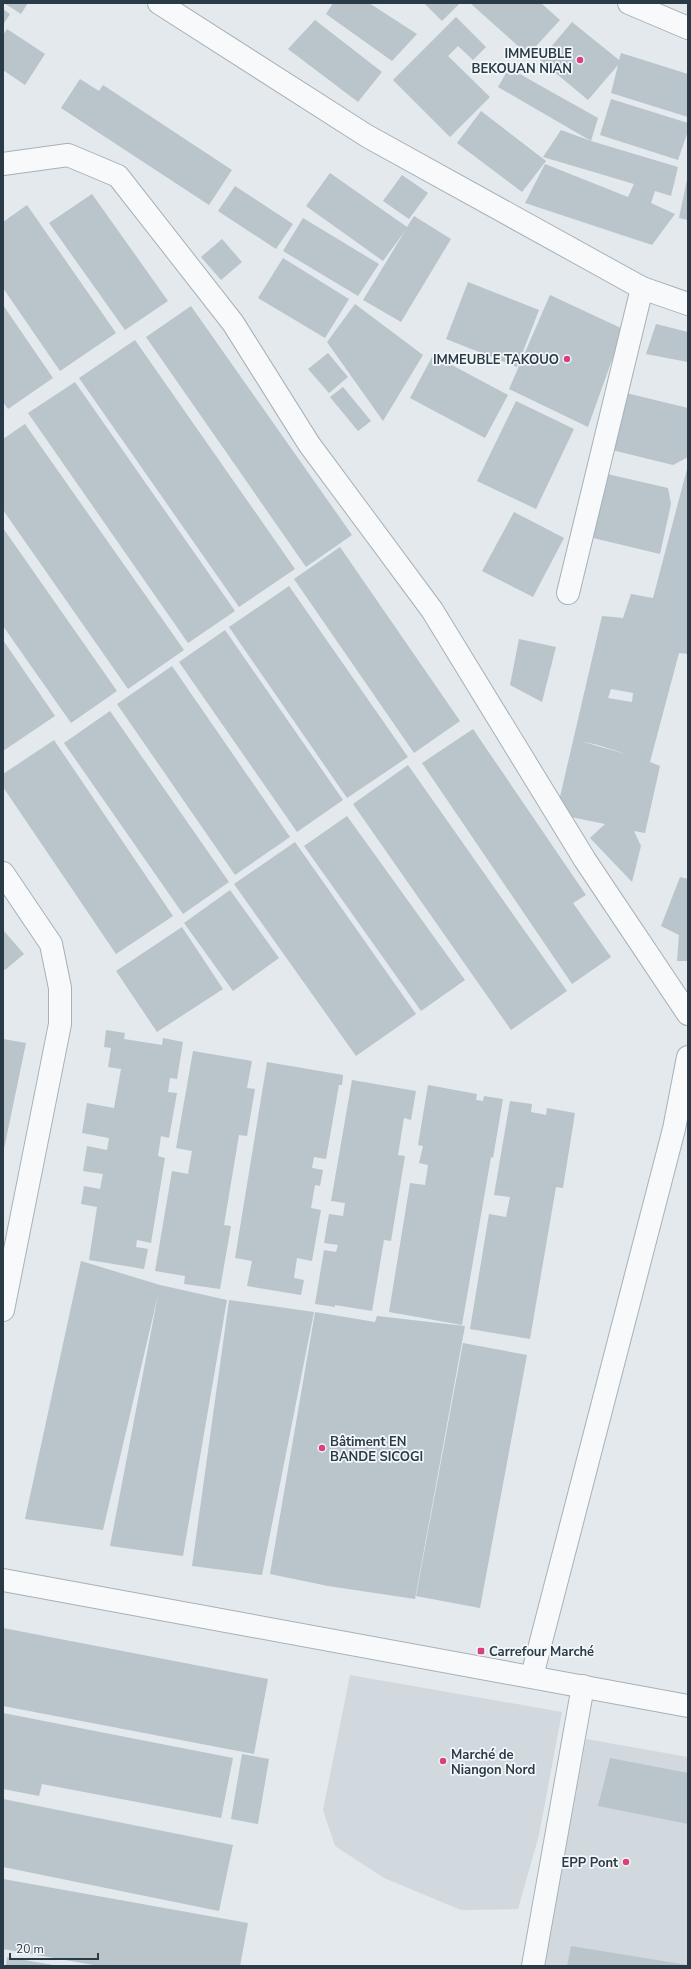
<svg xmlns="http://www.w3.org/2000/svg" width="691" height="1969" viewBox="0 0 691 1969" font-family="'Nunito Sans',sans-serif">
<rect width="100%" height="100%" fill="#e3e9ec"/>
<g fill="#d1d9de">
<path d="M350 1675 562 1712 539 1835 518 1909 461 1910 384 1878 335 1846 323 1810Z"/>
<path d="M586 1739 688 1757V1966H544Z"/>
</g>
<g fill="#bac4cb" fill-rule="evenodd">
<path d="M4 3H28L21 14Z"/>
<path d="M333 3H369L417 34 392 61 326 14Z"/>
<path d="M424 3H460L442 21Z"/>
<path d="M470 3H541L560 20 528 55Z"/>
<path d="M3 9 10 14 3 25Z"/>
<path d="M456 17 486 47 473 60 458 46 448 56 490 97 450 137 393 80Z"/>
<path d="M315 20 382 72 358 102 288 49Z"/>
<path d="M572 22 619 60 621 53 688 74V117L611 93 618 65 588 100 540 60Z"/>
<path d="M7 29 45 54 25 85 3 70V35Z"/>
<path d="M509 68 598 118 591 141 498 87Z"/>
<path d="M80 79 99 91 103 85 232 170 209 205 61 108Z"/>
<path d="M611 99 688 123V131L678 160 600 135Z"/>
<path d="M481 111 546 161 522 192 457 143Z"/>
<path d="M561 130 591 141 678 167 671 196 655 191 651 203 675 214 652 245 525 203 545 164 628 197 634 184 543 157Z"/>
<path d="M330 173 407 227 414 216 451 239 401 322 363 300 405 231 383 261 306 206Z"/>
<path d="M402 175 428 193 409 219 383 201Z"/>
<path d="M687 180H688V220L679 218Z"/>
<path d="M235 186 293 224 276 249 218 211Z"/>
<path d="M92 194 168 301 125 330 49 223Z"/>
<path d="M27 205 116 333 60 371 3 288V222Z"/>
<path d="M303 218 379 264 358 296 283 251Z"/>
<path d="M222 239 242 262 221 280 201 257Z"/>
<path d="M283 258 349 299 325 338 258 298Z"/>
<path d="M468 282 539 310 517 367 446 339Z"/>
<path d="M550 295 623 329 588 427 509 389Z"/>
<path d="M355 304 423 355 383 421 327 342Z"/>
<path d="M3 305 53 378 8 409 3 402Z"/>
<path d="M191 306 352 535 306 567 146 337Z"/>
<path d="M656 324 688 332V362L646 354Z"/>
<path d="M135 340 295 569 239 607 79 378Z"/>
<path d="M328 353 348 377 329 393 308 369Z"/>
<path d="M433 355 508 395 485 438 410 398Z"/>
<path d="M75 382 235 611 188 643 28 413Z"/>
<path d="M343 387 371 421 358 431 330 397Z"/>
<path d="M622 392 688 408V457L673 465 604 448Z"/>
<path d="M516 401 574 429 536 509 477 481Z"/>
<path d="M25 424 184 650 128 689 3 510V439Z"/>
<path d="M687 469 688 654 679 653 650 762 660 766 645 833 634 831 641 846 632 882 590 838 605 824 556 814 602 616 623 618 631 594 653 598ZM611 689 633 693 632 702 608 698ZM580 741 598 745 629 755Z"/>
<path d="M607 474 668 488 671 504 660 554 589 537Z"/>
<path d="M514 512 564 538 533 597 482 571Z"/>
<path d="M3 528 117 691 71 723 3 626Z"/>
<path d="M340 547 460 721 414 753 294 579Z"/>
<path d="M289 586 408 757 347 798 229 627Z"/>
<path d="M225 630 343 800 297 832 179 662Z"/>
<path d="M519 639 556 647 542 702 510 685Z"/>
<path d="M3 640 55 716 3 751Z"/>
<path d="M172 666 290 837 235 875 117 704Z"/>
<path d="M110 711 229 882 183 914 64 743Z"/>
<path d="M473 729 586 895 573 903 611 957 572 984 422 763Z"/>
<path d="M54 740 173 916 116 954 3 787V774Z"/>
<path d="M408 765 567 991 511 1030 353 804Z"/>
<path d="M347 816 465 980 421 1011 304 846Z"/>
<path d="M295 842 416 1014 356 1056 234 884Z"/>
<path d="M680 877 688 879V961H677L679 935 661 926Z"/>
<path d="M230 890 279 958 233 991 184 923Z"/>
<path d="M182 927 223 989 157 1032 116 971Z"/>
<path d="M3 930 24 954 5 970 3 968Z"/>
<path d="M106 1030 125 1033 124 1039 162 1045 163 1038 183 1042 177 1079 170 1078 168 1092 177 1093 169 1138 161 1136 158 1156 165 1158 151 1243 137 1240 136 1247 148 1249 144 1269 89 1260 97 1207 81 1204 84 1186 100 1189 103 1174 83 1171 87 1146 107 1150 109 1138 82 1133 87 1103 114 1108 121 1069 108 1067 111 1048 104 1047Z"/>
<path d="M3 1039 26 1043 4 1149H3Z"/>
<path d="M193 1051 252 1061 247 1088 255 1089 247 1136 239 1135 224 1225 231 1226 220 1289 184 1284 185 1276 155 1271 172 1171 188 1174 192 1151 176 1148Z"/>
<path d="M267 1062 343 1075 342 1085H339L326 1159 314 1157 312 1168 323 1170 320 1186 315 1185 311 1208 321 1210 312 1261 297 1258 294 1278 304 1280 301 1295 247 1286 252 1261 235 1258Z"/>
<path d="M352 1080 416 1091 411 1120 404 1118 398 1155 405 1156 391 1241 384 1240 372 1311 335 1305V1307L315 1304 324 1250 336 1252 338 1245 324 1243 329 1214 343 1216 345 1203 331 1201Z"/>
<path d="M428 1085 477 1094 476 1100 483 1101 484 1096 503 1099 493 1158 491 1157 462 1325 389 1312 410 1183 425 1185 428 1165 419 1163 423 1146 418 1145Z"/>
<path d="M510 1101 532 1104 531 1112 546 1115 547 1108 575 1113 563 1188 556 1187 530 1339 470 1329 489 1214 506 1217 510 1197 494 1195Z"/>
<path d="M81 1261 160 1285 227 1300 183 1556 110 1546 158 1295 103 1530 25 1519Z"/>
<path d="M229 1300 314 1312 262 1575 192 1566Z"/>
<path d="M315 1312 375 1322 377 1316 465 1326 415 1599 328 1586 270 1574Z"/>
<path d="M463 1343 527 1355 480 1608 416 1596Z"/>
<path d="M3 1628 268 1679 254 1754 3 1706Z"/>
<path d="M3 1713 233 1758 221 1818 42 1784 39 1796 3 1789Z"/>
<path d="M242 1754 269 1759 258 1824 231 1819Z"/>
<path d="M610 1758 688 1773V1824L598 1806Z"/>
<path d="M3 1799 233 1845 219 1911 3 1867Z"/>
<path d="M3 1879 248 1923 240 1966H99L3 1949Z"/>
<path d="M571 1946 687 1965V1966H567Z"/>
<path d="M7 1957 53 1965V1966H6Z"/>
</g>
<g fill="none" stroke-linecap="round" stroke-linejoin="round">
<defs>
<g id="minor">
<path d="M159 3 367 136 642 288 688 304"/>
<path d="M629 3 688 28"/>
<path d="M3 164 68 155 118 176 233 323 309 444 432 610 585 860 688 1014"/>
<path d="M568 593 642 288"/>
<path d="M3 873 51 944 60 988V1024L3 1310"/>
<path d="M533 1966 583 1686"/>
</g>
<g id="tertiary">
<path d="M3 1580 688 1706"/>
<path d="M532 1676 674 1129 688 1057"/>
</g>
</defs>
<use href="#minor" stroke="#a7b1b7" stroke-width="24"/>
<use href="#tertiary" stroke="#a7b1b7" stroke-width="24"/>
<use href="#minor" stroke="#f7f9fa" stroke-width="22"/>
<use href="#tertiary" stroke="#f7f9fa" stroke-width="22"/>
</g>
<g fill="#d9417c" stroke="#f3f7f9" stroke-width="1.5">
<circle cx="580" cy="60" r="4"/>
<circle cx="567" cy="359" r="4"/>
<circle cx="322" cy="1448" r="4"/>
<rect x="477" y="1647" width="8" height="8" rx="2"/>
<circle cx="443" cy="1761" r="4"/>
<circle cx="626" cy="1862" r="4"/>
</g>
<g text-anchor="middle" stroke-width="3.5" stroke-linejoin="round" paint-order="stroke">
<g font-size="13" font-weight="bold" fill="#293b46" stroke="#f3f7f9" text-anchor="end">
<text x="572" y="58">IMMEUBLE<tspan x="572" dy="15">BEKOUAN NIAN</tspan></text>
<text x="559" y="364">IMMEUBLE TAKOUO</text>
<text x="330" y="1446" text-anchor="start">Bâtiment EN<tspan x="330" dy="15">BANDE SICOGI</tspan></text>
<text x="489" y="1656" text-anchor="start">Carrefour Marché</text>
<text x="451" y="1759" text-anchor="start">Marché de<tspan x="451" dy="15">Niangon Nord</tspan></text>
<text x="618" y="1867">EPP Pont</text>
</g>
</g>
<rect width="691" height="1969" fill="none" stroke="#293b46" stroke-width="8"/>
<path d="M10 1953v6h88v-6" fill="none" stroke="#293b46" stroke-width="2"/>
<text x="16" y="1953" font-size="12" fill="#293b46" stroke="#f3f7f9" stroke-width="3" paint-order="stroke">20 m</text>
</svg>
